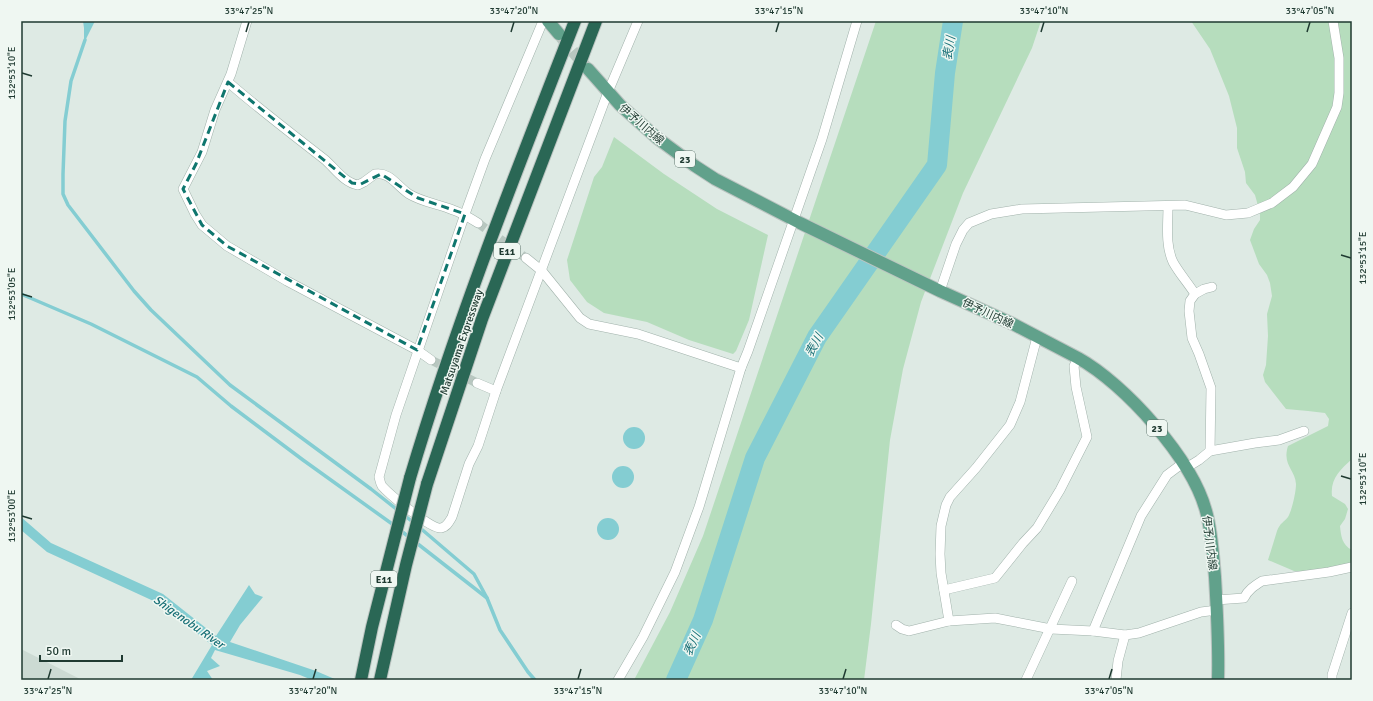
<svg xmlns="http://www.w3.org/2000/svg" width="1373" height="701" viewBox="0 0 1373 701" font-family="Signika,'Noto Sans JP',sans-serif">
<rect width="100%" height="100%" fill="#deeae4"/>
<path fill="#ccdad3" d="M21 649 82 680H21Z"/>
<g fill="#b6ddbd">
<path d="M876 21H1041L1032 48 963 193 921 302 903 369 890 440 871 624 864 680H634L670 612 703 536Z"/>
<path d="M1191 21H1352V459C1340 470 1330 479 1332 496L1345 504 1348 509 1345 519 1340 526C1341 536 1342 545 1352 550V563L1322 571H1294L1268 560C1271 551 1274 541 1277 531 1280 523 1284 522 1288 517 1292 510 1296 492 1296 484 1295 469 1282 465 1288 446L1328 426 1329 419 1325 413 1308 411 1286 409 1265 382 1263 375 1266 365 1268 336 1267 314 1272 296 1270 283 1267 275 1259 264 1250 240 1254 229 1260 220V213L1255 195 1246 183 1245 172 1237 148V128L1229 96 1210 49Z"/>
<path d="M614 137 664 174 717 209 768 235 749 320 736 351 733 354 689 340 647 322 604 313 587 302 570 280 567 260 594 177 602 167Z"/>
</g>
<g fill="#84cdd2">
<path d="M83 21H95L84 43V28Z"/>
<circle cx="634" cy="438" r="11"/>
<circle cx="623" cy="477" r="11"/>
<path d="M21 517 51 543 163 594 216 636 249 585 255 594 263 597 240 625 230 642 316 671 337 680H312L300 675 215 650 211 658 220 666 207 671 213 680H191L212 645 160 604 47 552 21 530Z"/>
<circle cx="608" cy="529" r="11"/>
</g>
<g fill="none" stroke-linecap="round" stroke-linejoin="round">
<g stroke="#84cdd2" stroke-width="3.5">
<path d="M85 40 71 81 65 121 63 174V194L68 205 134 291 151 310 230 385 371 489 414 523"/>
<path d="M21 294 91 324 197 377 231 406 303 460 395 526"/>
<path d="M419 527 474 574 487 598"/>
<path d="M400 530 487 598 500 630 528 672 535 680"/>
</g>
<path stroke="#84cdd2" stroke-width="20" d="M676 680 703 620 755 458 817 337 937 165 945 73 953 21"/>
<g stroke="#b8c7c0" stroke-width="9" stroke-dasharray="9 4.5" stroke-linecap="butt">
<path d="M478 223 526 258"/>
<path d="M431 360 477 383"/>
</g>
<path stroke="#b8c7c0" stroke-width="12" stroke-dasharray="12 6" stroke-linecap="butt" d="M561 37 586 67"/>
<defs>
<g id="street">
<path d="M247 21 231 74 215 110 202 152 183 189 195 214 202 225 227 246 287 281 417 350 431 360"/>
<path d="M543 21 485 159 465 214 396 415 379 477C380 480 380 483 382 486 389 494 433 531 441 528 447 527 449 522 452 517L469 464 478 446 496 391 608 92 638 21"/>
<path d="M228 82C259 109 292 134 324 159 334 167 344 183 358 185L364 182 375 174C389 171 398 187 409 194 422 202 438 204 453 210 462 213 470 218 478 223"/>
<path d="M1168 206C1168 224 1165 245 1173 262 1179 273 1188 283 1195 294"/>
<path d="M526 258 542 271 580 318 589 324 638 334 741 368 748 351 822 139 857 21"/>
<path d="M940 291 956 244 963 230 969 223 991 214 1022 209 1185 205 1226 215 1248 213 1272 203 1293 187 1312 164 1337 107 1339 93V58L1333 21"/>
<path d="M477 383 496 391"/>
<path d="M1210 451 1211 388 1199 354 1192 338 1189 311 1190 301 1195 294 1204 289 1212 287"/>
<path d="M1186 468 1199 460 1210 451 1255 443 1279 440 1304 431"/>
<path d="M944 590 995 578 1023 543 1037 528 1060 490 1087 437 1076 387 1074 366 1078 358"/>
<path d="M1216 600 1244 598C1248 590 1254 586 1262 581L1329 572 1352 567"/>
<path d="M949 621 941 573 940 554 941 526 946 505 950 497 976 468 1010 425 1020 402 1037 337"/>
<path d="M896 625 902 629 909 631 949 621 995 618 1051 629 1093 631 1125 635 1139 633 1201 612 1217 610"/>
<path d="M1093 631 1141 516 1167 475 1183 463"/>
<path d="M618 680 643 637 675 572 699 507 741 368"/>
<path d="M1026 680 1072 581"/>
<path d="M1116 680 1118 661 1125 635"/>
<path d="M1332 680V675L1352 613"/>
</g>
<g id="primary">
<path d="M548 21 559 34"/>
<path d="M588 69 620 105 657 138 695 166 715 179 800 223 940 291 1013 324 1078 358C1125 384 1192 459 1206 511 1212 532 1213 555 1215 577 1217 611 1219 646 1218 680"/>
</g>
<g id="highway">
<path d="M410 478C456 323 516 172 575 21"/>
<path d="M427 484 482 319 596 21"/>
</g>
</defs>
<use href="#street" stroke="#a1b2ab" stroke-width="10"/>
<use href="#primary" stroke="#bcc4c1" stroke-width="14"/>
<use href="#highway" stroke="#bcc4c1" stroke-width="14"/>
<use href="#street" stroke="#fff" stroke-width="9"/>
<use href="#primary" stroke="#61a18b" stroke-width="12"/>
<use href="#highway" stroke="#2a6755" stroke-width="12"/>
<defs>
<g id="highway-bridge">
<path d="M361 680 372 627 410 478"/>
<path d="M380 680 406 565 427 484"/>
</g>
</defs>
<use href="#highway-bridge" stroke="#bcc4c1" stroke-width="14" stroke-linecap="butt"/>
<use href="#highway-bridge" stroke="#2a6755" stroke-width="12"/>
</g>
<path fill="none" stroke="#0f766e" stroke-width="3" stroke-dasharray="8 5" stroke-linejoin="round" d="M228 82 352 183 361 184 381 174 418 198 465 214 417 350 227 246 202 225 183 189 196 164Z"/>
<path fill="none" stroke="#1f3a31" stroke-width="1.5" d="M246 32 249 22M511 32 514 22M776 32 779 22M1041 32 1044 22M1307 32 1310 22M22 73 32 76M1341 255 1351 258M22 294 32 297M1341 476 1351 479M22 516 32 519M48 679 51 669M313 679 316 669M578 679 581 669M843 679 846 669M1109 679 1112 669"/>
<g text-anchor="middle" stroke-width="3" stroke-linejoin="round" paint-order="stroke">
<g fill="#eff7f2" stroke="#5d736b" stroke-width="1">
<rect x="675" y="151" width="20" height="16" rx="3"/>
<rect x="494" y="243" width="26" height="16" rx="3"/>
<rect x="1147" y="420" width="20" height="16" rx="3"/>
<rect x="371" y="571" width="26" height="16" rx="3"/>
</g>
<g font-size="10" font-weight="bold" fill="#1f3a31">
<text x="685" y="163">23</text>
<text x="507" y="255">E11</text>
<text x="1157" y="432">23</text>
<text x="384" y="583">E11</text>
</g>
<g font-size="11" fill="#1f3a31" stroke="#eff7f2">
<text transform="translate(642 124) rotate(41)" y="4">伊予川内線</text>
<text transform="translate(988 313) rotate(25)" y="4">伊予川内線</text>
<text transform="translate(461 342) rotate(-71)" y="4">Matsuyama Expressway</text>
<text transform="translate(1210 543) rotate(83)" y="4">伊予川内線</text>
</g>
<g font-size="12" font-style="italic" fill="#187077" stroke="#eff7f2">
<text transform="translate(949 48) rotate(-81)" y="4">表川</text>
<text transform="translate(814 345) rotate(-61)" y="4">表川</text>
<text transform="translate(189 622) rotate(35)" y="4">Shigenobu River</text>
<text transform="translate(692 644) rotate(-66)" y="4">表川</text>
</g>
</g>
<rect width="1373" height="701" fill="none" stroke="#eff7f2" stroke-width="44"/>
<path d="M40 655v6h82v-6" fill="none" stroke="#1f3a31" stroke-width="2"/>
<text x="46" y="655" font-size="12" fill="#1f3a31" stroke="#eff7f2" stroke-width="3" paint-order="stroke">50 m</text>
<rect x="22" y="22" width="1329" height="657" fill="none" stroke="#1f3a31" stroke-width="1.5"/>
<g font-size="10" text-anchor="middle" fill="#1f3a31">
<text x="249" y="14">33°47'25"N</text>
<text x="514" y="14">33°47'20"N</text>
<text x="779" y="14">33°47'15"N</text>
<text x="1044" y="14">33°47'10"N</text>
<text x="1310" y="14">33°47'05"N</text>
<text transform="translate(11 73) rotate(-90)" y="4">132°53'10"E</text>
<text transform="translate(1362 258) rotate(-90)" y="4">132°53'15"E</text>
<text transform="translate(11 294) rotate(-90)" y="4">132°53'05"E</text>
<text transform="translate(1362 479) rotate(-90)" y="4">132°53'10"E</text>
<text transform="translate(11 516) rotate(-90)" y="4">132°53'00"E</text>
<text x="48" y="694">33°47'25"N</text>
<text x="313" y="694">33°47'20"N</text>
<text x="578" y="694">33°47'15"N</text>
<text x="843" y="694">33°47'10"N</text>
<text x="1109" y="694">33°47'05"N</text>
</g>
</svg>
